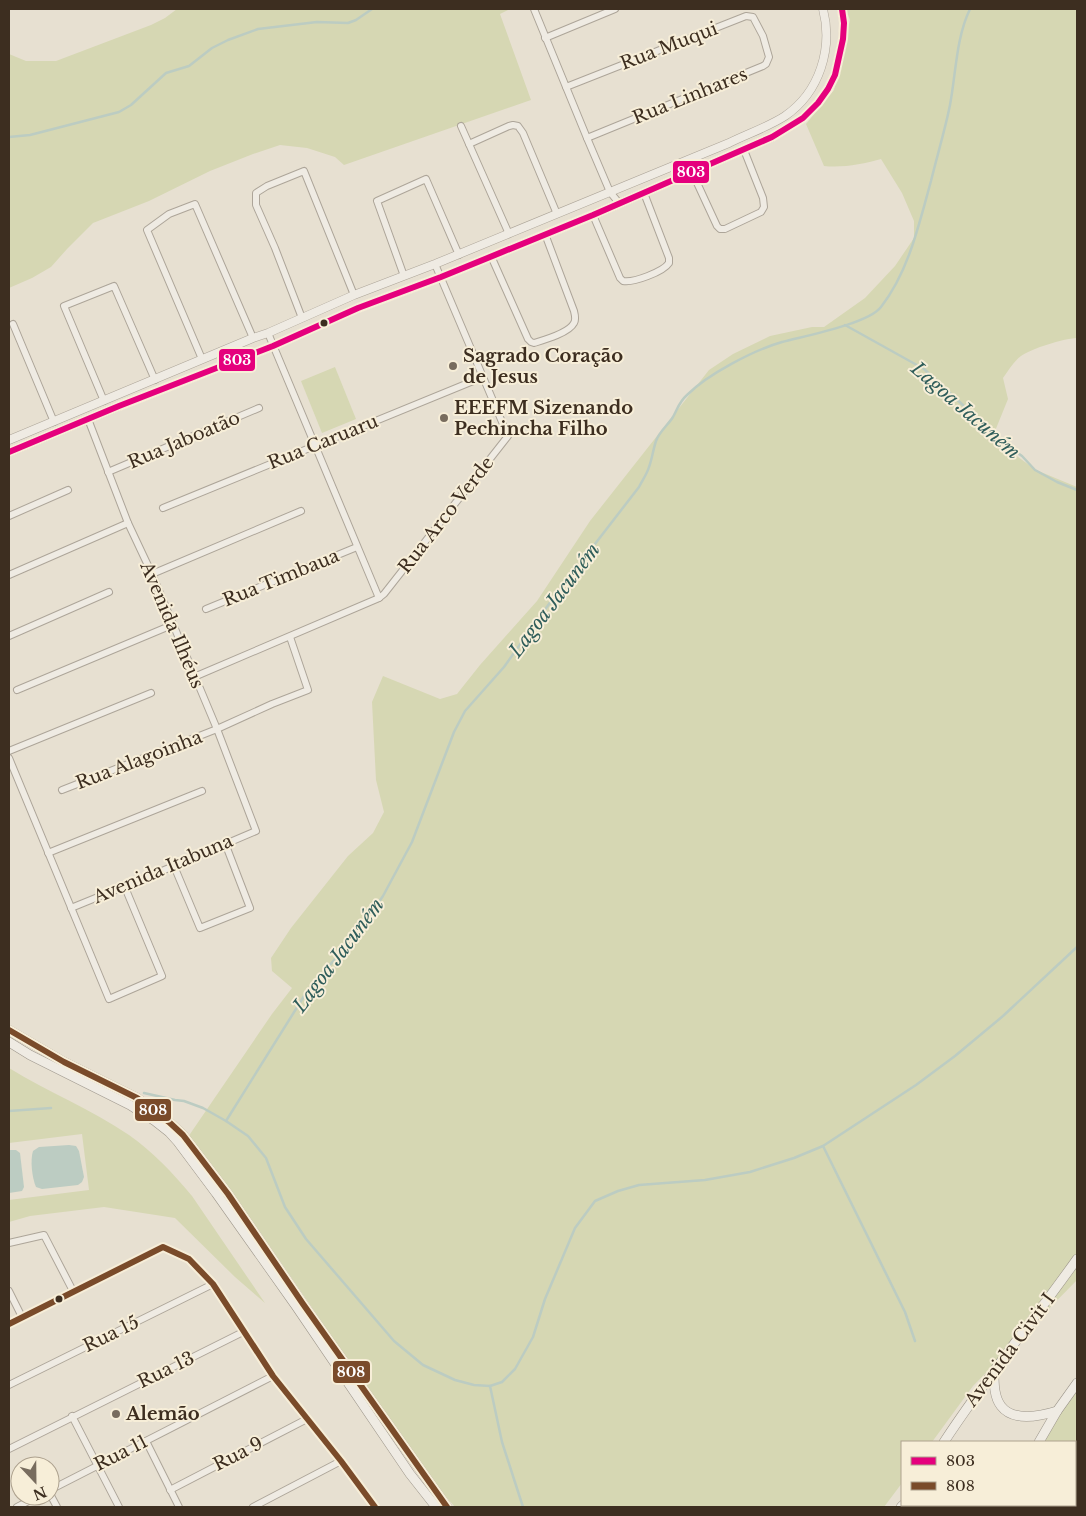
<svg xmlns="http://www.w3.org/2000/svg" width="1086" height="1516" viewBox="0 0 1086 1516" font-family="'Libre Baskerville',serif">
<rect width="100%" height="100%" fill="#e7e0d1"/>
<g fill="#d6d7b3">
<path d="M177 9H510L500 14 531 100 344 165 335 157 307 148 280 145 253 154 210 171 149 201 93 223 67 249 51 267 32 278 9 288V54L26 61H56L151 25 165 18Z"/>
<path d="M846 9H1077V338C1062 339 1033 348 1021 356 1014 361 1008 371 1003 378L1008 399 993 436 1010 451 1036 470 1077 487V1280L973 1386 932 1442H902V1483L884 1507H455L430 1479 253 1222 188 1137 272 1014 292 988 272 971 271 958 291 928 348 856 373 833 384 812 376 780 372 702 383 676 440 699 457 694 480 665 537 601 590 521 709 370 733 354 770 336 812 327H824L865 298 895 266 914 238V221L902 193 881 159C863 164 843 168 824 166L806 124 834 90 850 20Z"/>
<path d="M335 367 356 419 322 433 301 381Z"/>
<path d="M9 1068C48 1092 91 1109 129 1135 153 1152 173 1173 192 1196L265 1303 235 1277 175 1218 104 1207 30 1216 9 1222V1200L89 1190 82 1134 9 1143Z"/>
<path d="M1077 1380V1507H1003L1005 1505H1075V1442H1044Z"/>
</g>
<g fill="#bcccc2">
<path d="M69 1145 76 1146 79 1151 84 1177 82 1182 78 1185 42 1189 36 1187C32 1178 30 1160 33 1151L39 1147Z"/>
<path d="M9 1150H16L20 1153 24 1187 22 1191 9 1193Z"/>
</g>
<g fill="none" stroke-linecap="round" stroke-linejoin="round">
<g stroke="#bcccc2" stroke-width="2.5">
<path d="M9 137 30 135 119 112 131 105 166 73 189 66 212 48 228 40 258 29 317 22 348 23 356 20 372 9"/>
<path d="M845 325 924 369 1005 444 1022 456 1035 470 1057 482 1077 490"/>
<path d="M144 1093 175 1100 184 1101 203 1108 226 1121 248 1136 266 1158 285 1207 306 1239 394 1341 423 1365 455 1380 474 1385 490 1386 502 1382 515 1369 533 1337 545 1299 575 1228 595 1201 618 1191 639 1185 705 1180 750 1172 794 1158 823 1146 916 1085 955 1056 1003 1016 1077 947"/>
<path d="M9 1111 51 1108"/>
<path d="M226 1121 306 993 358 932 383 896 412 842 454 732 465 711 504 667 554 597 639 487C642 481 647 474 649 467 652 459 653 450 656 441 659 432 668 425 673 417 678 408 679 402 687 395 708 374 754 350 782 342 804 336 868 324 881 307 909 271 919 224 931 181 937 156 945 130 950 105 956 73 956 38 970 9"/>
<path d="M823 1146 905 1312 915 1341"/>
<path d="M490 1386 502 1442 523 1507"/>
</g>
<defs>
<g id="minor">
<path d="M534 9 587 138 610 192 619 203"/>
<path d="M545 38 615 9"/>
<path d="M566 87 746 16 753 17 763 36 769 57 766 64 763 66 587 138"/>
<path d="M461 126 509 234"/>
<path d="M469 144 509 126 513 125 518 126 523 133 557 214"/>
<path d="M692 172 717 226 720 229H725L761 212 764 207 763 198 744 150"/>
<path d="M593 215 620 278 623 281C633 283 663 272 669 263V258L644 193"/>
<path d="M491 256 528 339 531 342 534 343C544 340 569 333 574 323 576 320 575 315 574 311L545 234"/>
<path d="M404 276 377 201 426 179 459 255"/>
<path d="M302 318 275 248 256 205V193L267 186 304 171 354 295"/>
<path d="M13 324 54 422"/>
<path d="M268 333 379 598"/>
<path d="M202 359 147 230 169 214 195 204 253 338"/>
<path d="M104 401 64 306 114 286 155 380"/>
<path d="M108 472 259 408"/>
<path d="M163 508 483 377"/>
<path d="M9 516 68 490"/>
<path d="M152 574 301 511"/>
<path d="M9 575 128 523"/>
<path d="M206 609 357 547"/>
<path d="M9 636 109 592"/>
<path d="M194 677 379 598 384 594 508 436 435 264"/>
<path d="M17 690 172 625"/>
<path d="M9 751 151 693"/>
<path d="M9 758 109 999 162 976 124 885"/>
<path d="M62 790 217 729 272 704 308 690 290 637"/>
<path d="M48 853 202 791"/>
<path d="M174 866 200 928 250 908 225 843"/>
<path d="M71 908 174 866 256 831 217 729 152 574 128 523 88 419"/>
<path d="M9 1243 44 1235 73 1291"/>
<path d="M9 1291 22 1317"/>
<path d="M9 1324 163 1247 189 1259 213 1284 273 1376 341 1461 375 1507"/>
<path d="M9 1385 213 1284"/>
<path d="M72 1416 119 1507"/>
<path d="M146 1441 179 1507"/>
<path d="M9 1449 243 1332"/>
<path d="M50 1490 273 1376"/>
<path d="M170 1490 307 1419"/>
<path d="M50 1494 57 1507"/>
<path d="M17 1507 38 1496"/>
<path d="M253 1507 341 1461"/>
</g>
<g id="tertiary">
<path d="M9 440 253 338 268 333 354 295 435 264 729 143C747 134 768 127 785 116 820 92 833 48 823 9"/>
<path d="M9 452 119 406 273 346 358 308 441 277 593 215 772 137 803 118 818 103 828 89 835 75 843 39 844 23 842 9"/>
</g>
<g id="secondary">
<path d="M9 1030 64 1062 137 1098 169 1122 183 1135 228 1194 303 1304 447 1507"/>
<path d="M9 1042 30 1055 130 1105 155 1121 169 1132 178 1142 216 1193 296 1306 410 1474 436 1507"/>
<path d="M994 1372C994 1383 994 1397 1001 1406 1013 1422 1041 1416 1057 1411"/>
<path d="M944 1442C985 1379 1033 1321 1077 1259"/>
<path d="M1039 1442 1057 1411 1077 1383"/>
<path d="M901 1507 903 1505"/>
<path d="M982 1507 984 1505"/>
<path d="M992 1507 994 1505"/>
</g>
</defs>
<use href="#minor" stroke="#ada599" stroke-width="8"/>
<use href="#tertiary" stroke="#ada599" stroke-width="9"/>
<use href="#secondary" stroke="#9c958a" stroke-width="10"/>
<use href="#minor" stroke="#efebe3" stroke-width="6"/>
<use href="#tertiary" stroke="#efebe3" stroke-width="8"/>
<use href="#secondary" stroke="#efebe3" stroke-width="9"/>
<defs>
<path id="bus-1" d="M9 452 119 406 273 346 358 308 441 277 593 215 772 137 803 118 818 103 828 89 835 75 843 39 844 23 842 9"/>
<g id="bus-2">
<path d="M9 1030 64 1062 137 1098 169 1122 183 1135 228 1194 303 1304 447 1507"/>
<path d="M9 1324 163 1247 189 1259 213 1284 273 1376 341 1461 375 1507"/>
</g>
</defs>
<use href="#bus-1" stroke="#f7eed8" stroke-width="10"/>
<use href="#bus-2" stroke="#f7eed8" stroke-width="10"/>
<use href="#bus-1" stroke="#e5007d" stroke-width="6"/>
<use href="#bus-2" stroke="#7a4b2a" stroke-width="6"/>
</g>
<g fill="#3d2e20" stroke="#f7eed8" stroke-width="2">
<circle cx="324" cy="323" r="4.5"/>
<circle cx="59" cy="1299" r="4.5"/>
</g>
<g fill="#786c5e" stroke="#f7eed8" stroke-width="2">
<circle cx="453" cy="366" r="5"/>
<circle cx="444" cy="418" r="5"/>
<circle cx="116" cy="1414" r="5"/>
</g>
<g text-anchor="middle" stroke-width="4" stroke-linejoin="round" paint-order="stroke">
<g font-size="18" fill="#3d2e20" stroke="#f7eed8">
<text transform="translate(669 46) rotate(-21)" y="6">Rua Muqui</text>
<text transform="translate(690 96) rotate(-22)" y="6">Rua Linhares</text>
<text transform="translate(184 440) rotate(-23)" y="6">Rua Jaboatão</text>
<text transform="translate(323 442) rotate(-22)" y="6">Rua Caruaru</text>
<text transform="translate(446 515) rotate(-52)" y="6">Rua Arco Verde</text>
<text transform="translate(281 578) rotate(-22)" y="6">Rua Timbaua</text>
<text transform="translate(172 625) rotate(67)" y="6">Avenida Ilhéus</text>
<text transform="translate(139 760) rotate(-21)" y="6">Rua Alagoinha</text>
<text transform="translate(163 869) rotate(-23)" y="6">Avenida Itabuna</text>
<text transform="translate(111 1334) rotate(-26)" y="6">Rua 15</text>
<text transform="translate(1010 1350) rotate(-53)" y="6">Avenida Civit I</text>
<text transform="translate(166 1370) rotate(-26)" y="6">Rua 13</text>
<text transform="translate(121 1453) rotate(-27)" y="6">Rua 11</text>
<text transform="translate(238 1454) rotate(-27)" y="6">Rua 9</text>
</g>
<g font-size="18" font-weight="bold" fill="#3d2e20" stroke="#f7eed8" text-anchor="start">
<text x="463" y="362">Sagrado Coração<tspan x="463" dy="21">de Jesus</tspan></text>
<text x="454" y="414">EEEFM Sizenando<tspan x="454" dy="21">Pechincha Filho</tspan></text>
<text x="126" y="1420">Alemão</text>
</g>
<g font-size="19" font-style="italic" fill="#2f5d5a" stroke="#f7eed8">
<text transform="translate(966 410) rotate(41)" y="7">Lagoa Jacuném</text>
<text transform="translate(554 600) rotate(-53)" y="7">Lagoa Jacuném</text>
<text transform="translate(338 955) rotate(-53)" y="7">Lagoa Jacuném</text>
</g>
</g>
<g stroke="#f7eed8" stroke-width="2">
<rect x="672" y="160" width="38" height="24" rx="5" fill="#e5007d"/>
<rect x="218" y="348" width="38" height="24" rx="5" fill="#e5007d"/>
<rect x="134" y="1098" width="38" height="24" rx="5" fill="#7a4b2a"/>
<rect x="332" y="1360" width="39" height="24" rx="5" fill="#7a4b2a"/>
</g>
<g font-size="14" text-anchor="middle" font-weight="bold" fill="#fff">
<text x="691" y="177">803</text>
<text x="237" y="365">803</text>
<text x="153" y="1115">808</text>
<text x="351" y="1377">808</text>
</g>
<rect width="1086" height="1516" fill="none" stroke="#3d2e20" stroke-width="20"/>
<rect x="901" y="1441" width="175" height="65" fill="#f7eed8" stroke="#ada18e"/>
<rect x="911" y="1457" width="25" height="8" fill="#e5007d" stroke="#ada18e"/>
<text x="946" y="1466" font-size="15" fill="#3d2e20">803</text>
<rect x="911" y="1482" width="25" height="8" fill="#7a4b2a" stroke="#ada18e"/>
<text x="946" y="1491" font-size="15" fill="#3d2e20">808</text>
<g transform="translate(35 1481) rotate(158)"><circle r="24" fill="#f7eed8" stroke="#ada18e"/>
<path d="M0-4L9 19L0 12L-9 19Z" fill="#786c5e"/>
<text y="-8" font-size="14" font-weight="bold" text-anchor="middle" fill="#3d2e20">N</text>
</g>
</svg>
